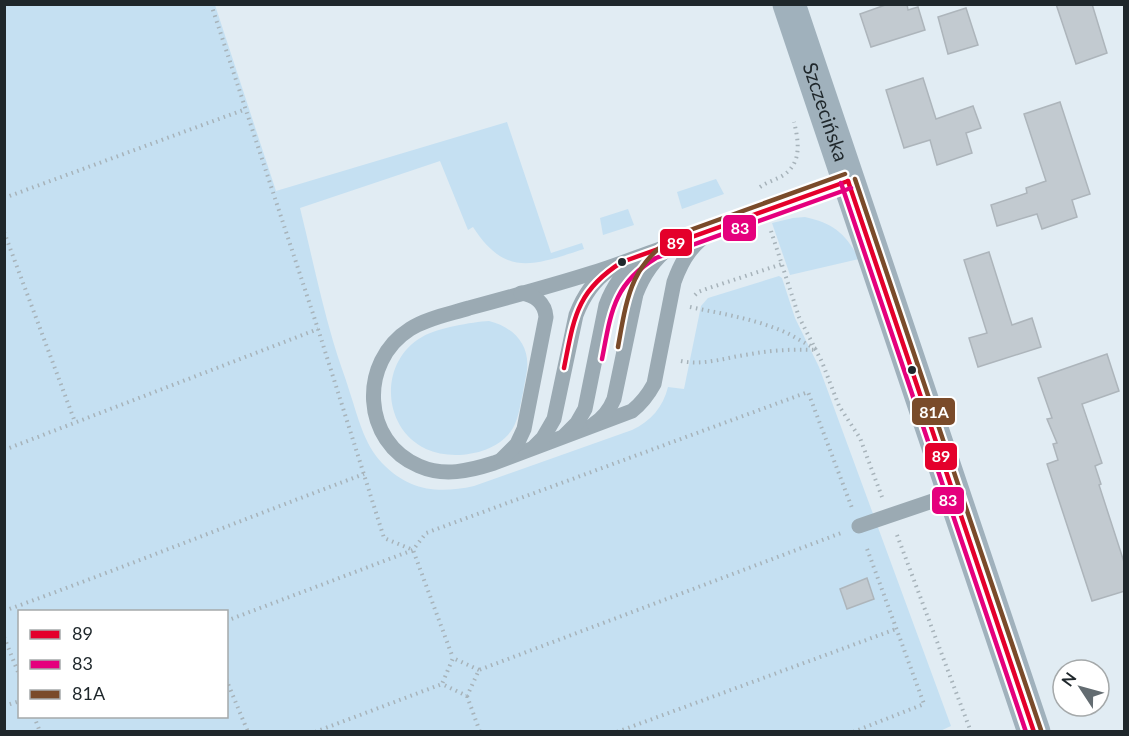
<svg xmlns="http://www.w3.org/2000/svg" width="1129" height="736" viewBox="0 0 1129 736" font-family="Lato,sans-serif">
<rect width="100%" height="100%" fill="#e1ecf3"/>
<g fill="#c5e0f2" fill-rule="evenodd">
<path d="M4 5H215L276 191 507 122 551 253 582 243 584 249C534 265 506 278 473 227L468 230 440 161 300 208C311 252 320 297 333 341 338 359 345 376 350 393 358 417 364 444 382 463 409 491 438 494 474 486L632 430C651 421 663 407 668 387L684 389 701 306 708 298 779 276 782 278 795 318 819 367 951 726 938 732 5 731ZM20 612H226V716H20Z"/>
<path d="M716 179 724 194 682 209 677 192Z"/>
<path d="M628 209 634 225 603 235 600 218Z"/>
<path d="M805 217C833 223 846 234 859 259L790 275 772 223 793 218Z"/>
<path d="M489 321C513 327 530 344 527 370 526 378 524 385 523 393 520 404 519 418 513 428 497 455 452 461 426 449 381 428 379 361 422 337 437 328 472 322 489 321Z"/>
</g>
<g fill="#c2cad0" stroke="#adb5bb" stroke-width="1.5">
<path d="M888 4H907L908 10 918 7 925 30 871 47 860 14Z"/>
<path d="M1056 4H1092L1107 53 1076 64Z"/>
<path d="M966 8 978 45 948 54 938 17Z"/>
<path d="M923 78 936 119 973 106 981 128 966 133 972 153 937 165 930 140 904 148 886 90Z"/>
<path d="M1060 102 1090 194 1072 200 1077 217 1042 229 1037 214 997 226 991 205 1027 193 1026 188 1046 181 1024 114Z"/>
<path d="M989 252 1012 325 1032 318 1041 347 978 367 969 338 987 333 964 260Z"/>
<path d="M1107 354 1119 391 1082 404 1102 463 1095 466 1101 484 1099 485 1125 565V591L1092 601 1047 464 1058 460 1053 444 1057 443 1047 419 1052 418 1038 378Z"/>
<path d="M867 578 874 599 847 609 840 589Z"/>
</g>
<g fill="none" stroke-linecap="round" stroke-linejoin="round">
<g stroke="#a7b3ba" stroke-width="4" stroke-dasharray="1.5 4.5" stroke-linecap="butt">
<path d="M211 4 318 329 384 538 413 550 453 658"/>
<path d="M760 187C767 182 775 180 782 176 802 164 799 142 794 122"/>
<path d="M4 198 246 109"/>
<path d="M771 231 799 317 822 362 839 406 860 438 882 497"/>
<path d="M4 232 75 422"/>
<path d="M695 295 698 292 706 289 782 264"/>
<path d="M690 307C723 314 756 319 787 333 797 338 806 344 816 349"/>
<path d="M681 361C705 366 727 357 751 354 773 350 794 349 817 350"/>
<path d="M4 450 318 329"/>
<path d="M897 535 971 732"/>
<path d="M4 611C125 567 244 519 364 474"/>
<path d="M226 621 413 550 426 533 808 392 852 508"/>
<path d="M4 637 20 677"/>
<path d="M479 670 453 658 442 684 467 696 479 670 841 533"/>
<path d="M226 679 248 732"/>
<path d="M467 696 480 732"/>
<path d="M4 706 20 701"/>
<path d="M34 716 40 732"/>
<path d="M315 732 442 684"/>
<path d="M617 732 896 629"/>
<path d="M853 732 924 704 866 546"/>
</g>
<g stroke="#9baab3" stroke-width="15">
<path d="M716 228C693 243 683 257 674 282L654 384C648 395 642 403 632 411L494 463C469 471 444 477 419 466 362 442 358 362 410 329 427 318 450 314 469 308 510 297 551 286 592 273 615 266 637 257 660 249 723 226 785 202 848 181"/>
<path d="M594 424C603 418 610 409 614 399L636 294C643 276 653 260 669 248"/>
<path d="M565 435 577 423 585 409 606 305C613 286 624 271 640 259"/>
<path d="M534 447 543 438 554 419 576 315C583 297 593 281 609 270"/>
<path d="M502 459 517 444 524 429 546 317C545 303 535 295 521 293"/>
<path d="M859 526 953 494"/>
</g>
<path stroke="#a0b1bc" stroke-width="33" id="s1" d="M789 4 1034 732"/>
<defs>
<g id="bus-1">
<path d="M848 181 1034 732"/>
<path d="M564 368C574 318 576 291 622 262L848 181"/>
</g>
<g id="bus-2">
<path d="M841 183 1026 732"/>
<path d="M602 359C611 313 613 284 656 258L851 188"/>
</g>
<g id="bus-3">
<path d="M855 179 1041 730"/>
<path d="M618 347C627 296 631 262 679 234L845 174"/>
</g>
</defs>
<use href="#bus-1" stroke="#fff" stroke-width="9"/>
<use href="#bus-2" stroke="#fff" stroke-width="9"/>
<use href="#bus-3" stroke="#fff" stroke-width="9"/>
<use href="#bus-1" stroke="#e4002b" stroke-width="4.5"/>
<use href="#bus-2" stroke="#e5007d" stroke-width="4.5"/>
<use href="#bus-3" stroke="#7a4b2a" stroke-width="4.5"/>
</g>
<g fill="#1f272b" stroke="#fff" stroke-width="2">
<circle cx="622" cy="262" r="5"/>
<circle cx="912" cy="370" r="5"/>
</g>
<g text-anchor="middle" stroke-width="4.5" stroke-linejoin="round" paint-order="stroke">
<g font-size="20" fill="#1f272b" stroke="#fff">
<text dy="7" stroke="none"><textPath href="#s1" startOffset="114">Szczecińska</textPath></text>
</g>
</g>
<g stroke="#fff" stroke-width="2">
<rect x="722" y="214" width="35" height="28" rx="6" fill="#e5007d"/>
<rect x="659" y="228" width="34" height="29" rx="6" fill="#e4002b"/>
<rect x="911" y="397" width="45" height="29" rx="6" fill="#7a4b2a"/>
<rect x="924" y="442" width="34" height="29" rx="6" fill="#e4002b"/>
<rect x="931" y="486" width="34" height="29" rx="6" fill="#e5007d"/>
</g>
<g font-size="16" text-anchor="middle" font-weight="bold" fill="#fff">
<text x="740" y="234">83</text>
<text x="676" y="249">89</text>
<text x="934" y="418">81A</text>
<text x="941" y="462">89</text>
<text x="948" y="506">83</text>
</g>
<rect width="1129" height="736" fill="none" stroke="#1f272b" stroke-width="12"/>
<rect x="18" y="610" width="210" height="108" fill="#ffffff" stroke="#a5a9aa" stroke-width="1.5"/>
<rect x="30" y="630" width="30" height="9" fill="#e4002b" stroke="#a5a9aa" stroke-width="1.5"/>
<text x="72" y="640" font-size="18" fill="#1f272b">89</text>
<rect x="30" y="660" width="30" height="9" fill="#e5007d" stroke="#a5a9aa" stroke-width="1.5"/>
<text x="72" y="670" font-size="18" fill="#1f272b">83</text>
<rect x="30" y="690" width="30" height="9" fill="#7a4b2a" stroke="#a5a9aa" stroke-width="1.5"/>
<text x="72" y="700" font-size="18" fill="#1f272b">81A</text>
<g transform="translate(1081 688) rotate(306)"><circle r="28" fill="#ffffff" stroke="#a5a9aa" stroke-width="1.5"/>
<path d="M0-4.5L10 22L0 15L-10 22Z" fill="#636c71"/>
<text y="-9" font-size="16" font-weight="bold" text-anchor="middle" fill="#1f272b">N</text>
</g>
</svg>
